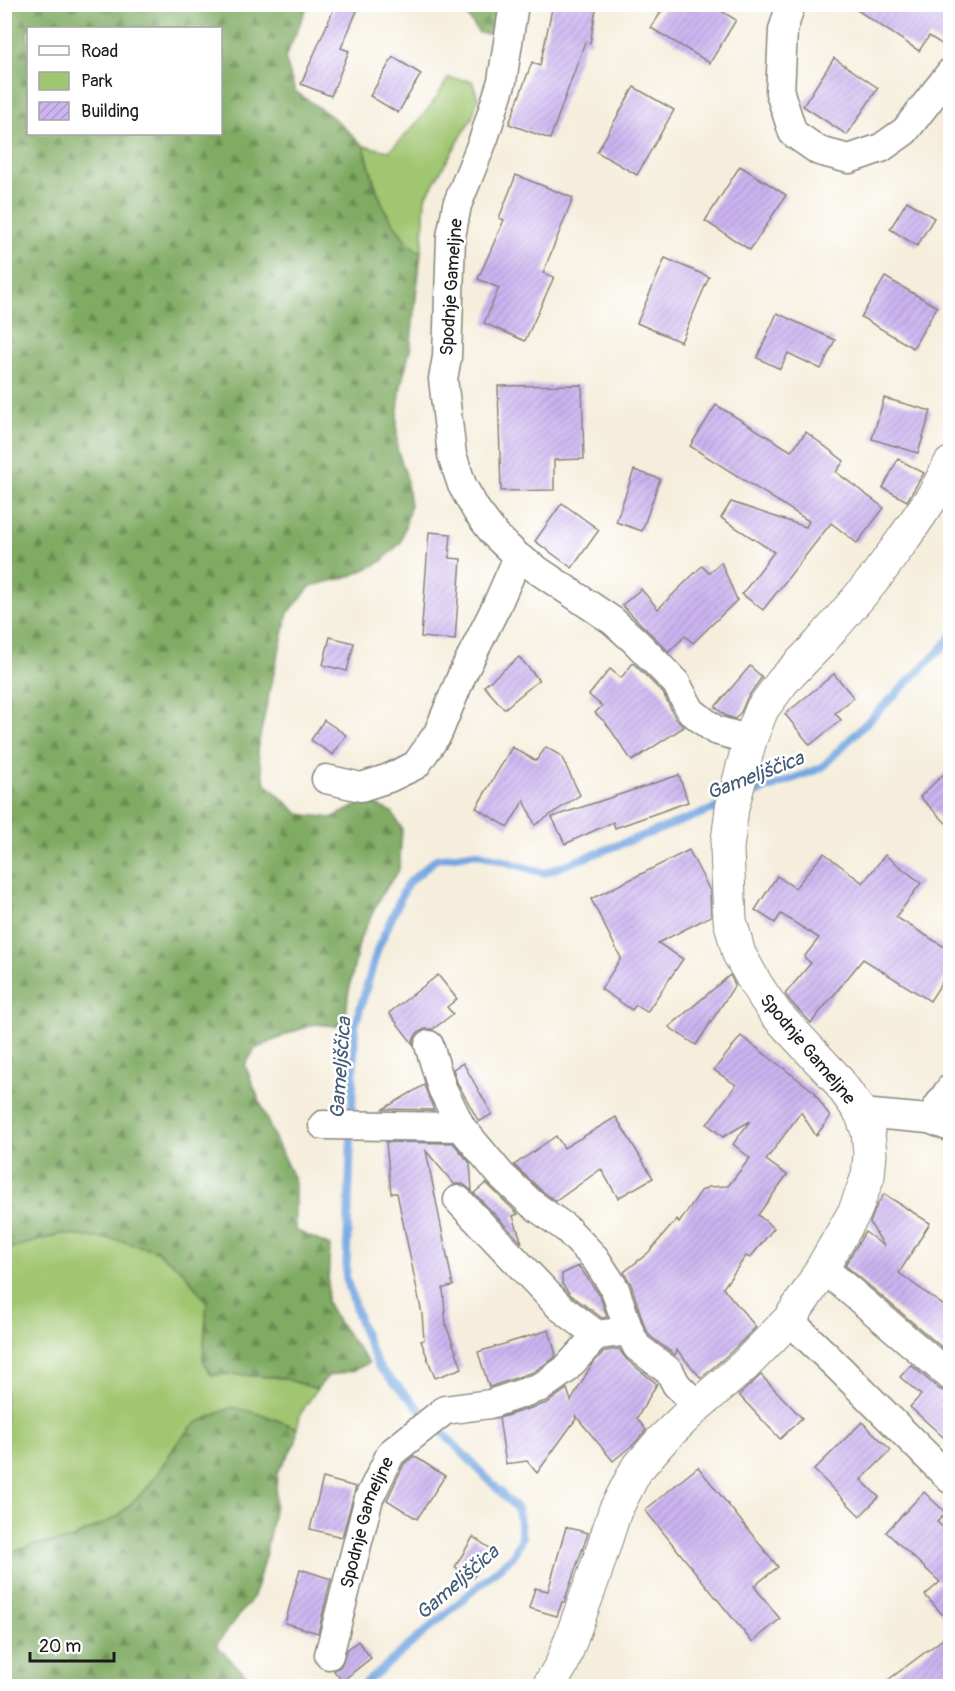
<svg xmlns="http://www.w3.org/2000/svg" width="955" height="1691" viewBox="0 0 955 1691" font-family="Pangolin,sans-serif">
<defs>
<pattern id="forest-firs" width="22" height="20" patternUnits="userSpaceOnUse" patternTransform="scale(1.5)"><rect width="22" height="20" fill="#80ab63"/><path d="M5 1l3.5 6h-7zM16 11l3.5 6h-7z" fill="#688a51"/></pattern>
<pattern id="building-hatch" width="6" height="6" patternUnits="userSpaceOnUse" patternTransform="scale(1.5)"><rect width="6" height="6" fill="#cbb4f0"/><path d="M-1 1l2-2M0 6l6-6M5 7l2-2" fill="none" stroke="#ae9acd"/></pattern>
</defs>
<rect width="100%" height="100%" fill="#fff"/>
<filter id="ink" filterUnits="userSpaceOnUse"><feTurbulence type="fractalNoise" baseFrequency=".0167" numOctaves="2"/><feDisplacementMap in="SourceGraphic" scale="12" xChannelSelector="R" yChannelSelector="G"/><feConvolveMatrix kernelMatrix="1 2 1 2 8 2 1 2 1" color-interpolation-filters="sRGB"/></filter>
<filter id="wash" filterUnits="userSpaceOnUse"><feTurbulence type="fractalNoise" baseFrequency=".008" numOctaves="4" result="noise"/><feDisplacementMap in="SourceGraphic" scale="24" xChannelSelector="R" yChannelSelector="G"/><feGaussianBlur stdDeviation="1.35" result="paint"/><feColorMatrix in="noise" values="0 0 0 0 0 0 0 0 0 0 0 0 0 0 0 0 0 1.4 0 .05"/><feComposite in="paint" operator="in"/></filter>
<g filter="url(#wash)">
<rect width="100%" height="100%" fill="#f5eedc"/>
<g fill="#a0c671" stroke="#5e7146" stroke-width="1.5">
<path d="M448 78 472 81 478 98 472 118 425 198 423 237 421 253C416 249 410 246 406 241 382 215 373 179 364 146L389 151C413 129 433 107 448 78Z"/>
<path d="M61 1234 117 1240 155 1250 185 1273 207 1303 203 1360 211 1375 229 1374 283 1378 317 1389 301 1413 297 1428 264 1415 178 1442 149 1486 117 1517 69 1540 32 1545 5 1555V1250Z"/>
</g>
<g fill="url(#forest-firs)" stroke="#4e6440" stroke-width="1.5" fill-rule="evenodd">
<path d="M5 4 308 5 285 58 295 91 331 116 364 146 374 184 386 212 406 241 421 253 410 350 401 385 397 418V449L406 475 410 507 401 542 381 562 351 576 311 586 288 613 269 694 257 750 265 783 299 814 331 818 367 801 392 812 402 829 399 870 382 894 360 939 348 995 345 1027 315 1024 292 1032 255 1049 245 1065 272 1132 295 1182V1230L330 1246 327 1302 339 1323 369 1363 354 1370 328 1376 317 1389 283 1378 229 1374 211 1375 203 1360 207 1303 185 1273 155 1250 117 1240 61 1234 5 1250ZM28 28H220V134H28Z"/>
<path d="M460 5H505L501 35 479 33Z"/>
<path d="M232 1407 264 1415 297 1428 296 1442 277 1473 275 1505 266 1552 254 1596 216 1645 257 1686H5V1555L32 1545 69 1540 117 1517 149 1486 178 1442 194 1424Z"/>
</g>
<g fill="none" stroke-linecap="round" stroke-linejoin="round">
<g stroke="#76a7e1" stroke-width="8">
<path d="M742 798 821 768 944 646 950 637"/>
<path d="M362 1686 513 1556 522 1538 518 1510 378 1366 361 1326 346 1277 355 1026 378 948 407 884 436 859 476 853 544 873 724 805"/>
</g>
</g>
<g id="blocks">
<g fill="url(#building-hatch)">
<path d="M336 4H360L341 48 349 51 331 96 301 84Z"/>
<path d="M553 4H597L590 43 585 42 550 139 509 124 532 62 540 66Z"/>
<path d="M666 4H710L736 20 710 63 651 28Z"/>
<path d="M848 4H951V50L929 36 919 51Z"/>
<path d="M393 57 421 74 398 113 370 96Z"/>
<path d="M834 58 878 88 847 135 803 106Z"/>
<path d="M634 87 674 110 637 175 597 152Z"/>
<path d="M740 166 786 195 750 250 705 221Z"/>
<path d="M516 175 573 198 543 273 554 277 525 341 484 323 499 288 478 279 504 220 499 218Z"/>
<path d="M907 201 934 218 917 246 890 229Z"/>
<path d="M665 258 709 277 681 342 637 323Z"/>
<path d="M885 277 937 307 913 348 861 317Z"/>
<path d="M777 313 835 340 821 369 788 353 780 369 757 358Z"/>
<path d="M582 385 584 459 554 460V490L501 491 498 386Z"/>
<path d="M884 398 931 411 918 453 872 439Z"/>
<path d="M716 405 791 451 806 432 844 461 836 472 884 508 857 543 831 523 763 610 742 594 774 552 721 518 731 502 806 527 809 521 690 446Z"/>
<path d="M898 459 924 473 907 501 883 488Z"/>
<path d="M634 470 660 479 642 531 616 522Z"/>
<path d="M562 503 599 530 572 568 535 541Z"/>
<path d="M429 532 451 534 449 558 461 559 455 640 421 637Z"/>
<path d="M721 562 737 600 693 643 685 636 669 652 622 605 641 589 658 609 702 566 709 573Z"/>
<path d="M330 637 354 643 347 671 323 665Z"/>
<path d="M519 657 539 680 504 709 484 686Z"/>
<path d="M633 663 663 693 676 719 684 727 632 761 606 723 595 713 602 706 589 695 610 669 621 678Z"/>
<path d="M750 666 762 677 747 698 741 712 735 719 726 716 715 707Z"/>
<path d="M834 674 854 698 835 713 841 720 810 745 785 714Z"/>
<path d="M324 720 346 735 333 755 311 740Z"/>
<path d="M512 747 536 761 546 747 561 756 580 795 535 825 524 800 508 827 476 808Z"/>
<path d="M951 767V828L920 797Z"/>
<path d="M679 775 688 802 615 828 613 822 565 844 552 817Z"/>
<path d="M689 850 710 891 711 916 658 943 683 959 647 1012 636 1005 632 1010 601 989 621 958 591 899Z"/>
<path d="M824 853 863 883 885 855 921 883 896 917 951 951V968L930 1001 863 959 811 1023 791 1002 785 994 811 963 804 957 819 938 781 914 775 923 755 910 777 876 795 888Z"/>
<path d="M438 975 457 999 447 1007 453 1014 433 1029H425L417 1033 413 1041V1044L389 1013Z"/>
<path d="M730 975 735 985 696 1045 669 1027Z"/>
<path d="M741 1036 816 1093 815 1094 830 1117 816 1136 801 1112 766 1160 787 1175 758 1215 774 1228 750 1258 746 1256 723 1288 756 1327 731 1352 701 1378 677 1350 675 1355 650 1336 644 1325 631 1284 624 1272 648 1253 677 1219 679 1223 701 1191 708 1187 728 1186 750 1158 733 1144 750 1121 723 1137 707 1124 736 1085 714 1070Z"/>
<path d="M463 1063 492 1114 479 1122 457 1082 453 1069Z"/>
<path d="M424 1085 434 1110 383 1109Z"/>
<path d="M616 1117 653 1178 618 1198 601 1169 556 1201 542 1191 514 1165 556 1136 564 1148Z"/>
<path d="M386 1142 453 1143 470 1163 472 1191 463 1184H454L426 1151 453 1286 443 1288 446 1325 462 1368 435 1378 421 1341 424 1340 422 1314 397 1193H391Z"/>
<path d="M486 1183 518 1214 513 1216 522 1243 474 1193Z"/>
<path d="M884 1194 930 1223 899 1273 951 1311V1355L845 1265 865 1232 884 1246 870 1223 877 1205Z"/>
<path d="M579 1266 600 1296 607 1317 602 1318 571 1295 562 1284V1274Z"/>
<path d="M549 1330 556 1355 554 1358 533 1372 489 1387 478 1352Z"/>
<path d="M619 1349 627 1360 657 1384 637 1418 646 1430 634 1444 613 1461 575 1415 576 1419 537 1473 527 1461 506 1464 499 1418 547 1403 567 1389 571 1401 592 1364 605 1351Z"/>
<path d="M911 1365 939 1389 946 1392H951V1444L910 1407 921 1395 900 1377Z"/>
<path d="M761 1375 802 1418 780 1439 739 1395Z"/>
<path d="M862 1422 891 1450 861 1480 879 1497 860 1516 814 1470Z"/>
<path d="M414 1456 445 1476 417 1519 387 1500 404 1464Z"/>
<path d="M698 1467 778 1567 754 1586 780 1619 752 1642 645 1510Z"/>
<path d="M323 1478 356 1487 342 1537 310 1529Z"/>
<path d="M924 1492 946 1513 937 1522 951 1534V1624L925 1595 940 1582 886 1532Z"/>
<path d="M566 1527 588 1533 564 1602H562L557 1616 529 1608 535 1588 548 1591Z"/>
<path d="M473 1537 491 1549 473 1578 455 1567Z"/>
<path d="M300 1569 331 1579 318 1633 285 1623Z"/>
<path d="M951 1633V1686H880Z"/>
<path d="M358 1641 371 1658 342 1681 334 1671 341 1666 347 1650Z"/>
</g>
</g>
</g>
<g filter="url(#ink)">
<use href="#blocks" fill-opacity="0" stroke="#88857c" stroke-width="1.5"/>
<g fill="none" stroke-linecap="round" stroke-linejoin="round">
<defs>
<g id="minor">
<path d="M514 4 502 81 484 138 457 205 451 237 447 357 443 379 452 455 462 485 476 510 495 535 518 557 613 621 635 641 676 683 691 711 715 730 750 740"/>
<path d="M791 4 783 30 780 93 793 133 819 151 849 159 881 148 905 131 950 73"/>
<path d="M326 779 361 787 389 778 416 765 438 733 462 675 496 607 518 557"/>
<path d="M429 1045 442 1088 461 1127 501 1175 532 1204 567 1229 595 1258 615 1289 629 1331 637 1347 670 1372 676 1384 697 1406"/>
<path d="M861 1113 929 1119 950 1127"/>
<path d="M929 1119 950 1089"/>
<path d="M323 1125 461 1127"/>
<path d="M458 1200 560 1307 597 1335"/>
<path d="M822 1267 950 1376"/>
<path d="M789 1320 839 1368 950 1479"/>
<path id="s1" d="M329 1655 369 1498 391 1453 445 1410 490 1404 541 1387 565 1370 597 1335 629 1331"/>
</g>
<path id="tertiary" d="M549 1686 562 1664 595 1573 615 1511 636 1470 661 1441 697 1406 744 1366 789 1320 809 1291 855 1211 868 1176 870 1154 868 1132 861 1113 836 1078 776 1014 757 986 739 954 730 920 727 849 732 808 750 740 762 709 783 681 819 644 875 578 902 541 935 493 950 464"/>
</defs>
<use href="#minor" stroke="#88857c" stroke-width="31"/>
<use href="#tertiary" stroke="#88857c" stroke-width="35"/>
<use href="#minor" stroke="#fff" stroke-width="28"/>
<use href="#tertiary" stroke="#fff" stroke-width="33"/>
</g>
</g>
<g text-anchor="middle" stroke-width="5" stroke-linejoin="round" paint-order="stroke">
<g font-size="18" fill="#1c1c1c" stroke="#fff">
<text transform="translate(451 287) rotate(-86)" y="6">Spodnje Gameljne</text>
<text transform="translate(808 1049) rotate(50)" y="6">Spodnje Gameljne</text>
<text dy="6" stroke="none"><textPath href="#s1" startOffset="138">Spodnje Gameljne</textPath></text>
</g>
<g font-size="20" font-style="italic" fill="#445b75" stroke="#fff">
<text transform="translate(755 775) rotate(-21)" y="7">Gameljščica</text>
<text transform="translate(340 1068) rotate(-86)" y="7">Gameljščica</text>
<text transform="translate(457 1582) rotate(-41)" y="7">Gameljščica</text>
</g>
</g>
<rect width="955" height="1691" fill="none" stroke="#fff" stroke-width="24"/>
<rect x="27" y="27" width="195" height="108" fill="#ffffff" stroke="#a4a4a4" stroke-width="1.5"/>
<rect x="39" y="46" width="30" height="9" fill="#ffffff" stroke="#a4a4a4" stroke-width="1.5"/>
<text x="81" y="57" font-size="18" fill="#1c1c1c">Road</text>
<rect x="39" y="72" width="30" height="18" fill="#a0c671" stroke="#a4a4a4" stroke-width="1.5"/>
<text x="81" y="87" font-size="18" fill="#1c1c1c">Park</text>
<rect x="39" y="102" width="30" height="18" fill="url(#building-hatch)" stroke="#a4a4a4" stroke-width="1.5"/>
<text x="81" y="117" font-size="18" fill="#1c1c1c">Building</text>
<path d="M30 1652v9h84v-9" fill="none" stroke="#1c1c1c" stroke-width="3"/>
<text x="39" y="1652" font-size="18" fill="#1c1c1c" stroke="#ffffff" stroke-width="4.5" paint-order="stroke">20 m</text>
</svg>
